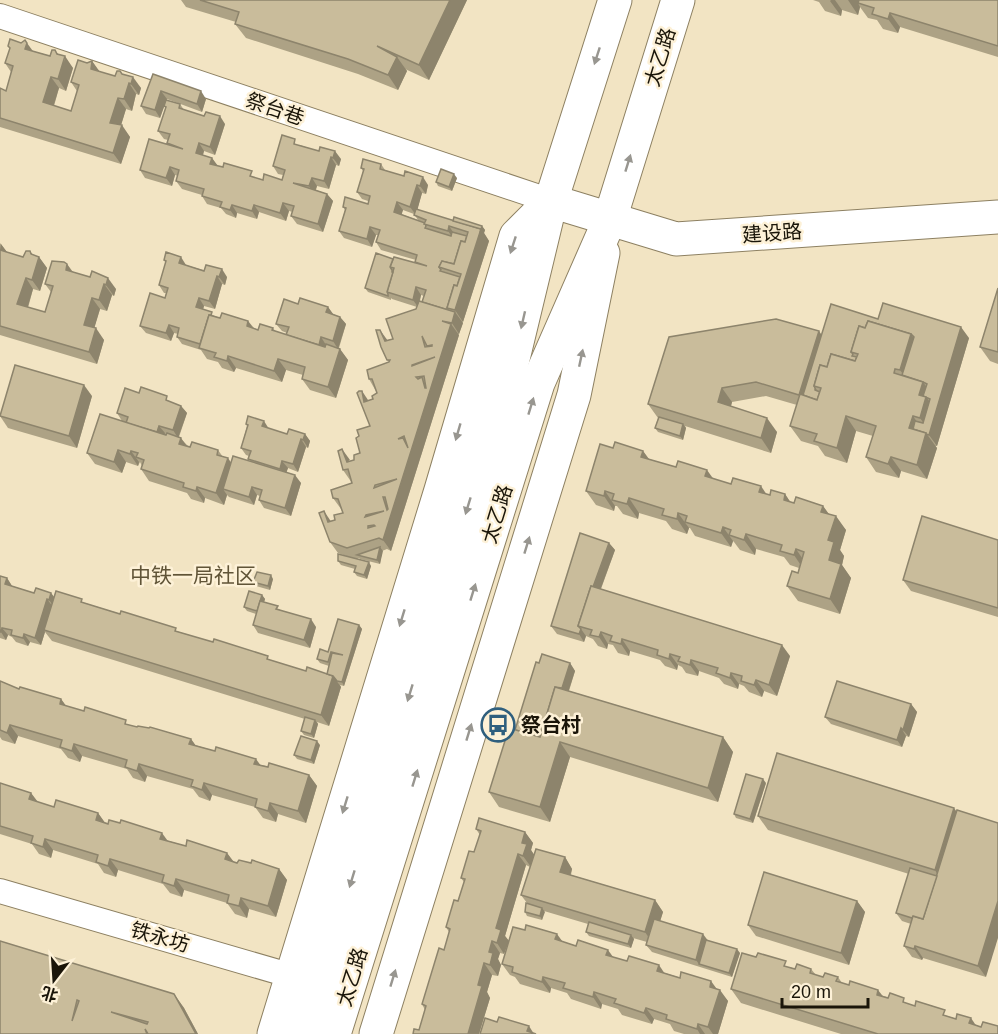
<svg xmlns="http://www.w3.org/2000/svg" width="998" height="1034" viewBox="0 0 998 1034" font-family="Helvetica,'Noto Sans SC',sans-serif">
<rect width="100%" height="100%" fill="#f2e4c3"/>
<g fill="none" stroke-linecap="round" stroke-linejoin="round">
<defs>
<g id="street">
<path d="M0 16 551 201"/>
<path d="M0 891 306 980"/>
</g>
<g id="secondary">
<path d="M274 1034 441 490 516 236 551 201 676 239 998 217"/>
<path d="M376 1034 574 395 603 253"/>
</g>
<g id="primary">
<path d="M305 1034 513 359 551 201 615 0"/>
<path d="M334 1034 538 383 610 219 678 0"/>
</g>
</defs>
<use href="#street" stroke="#8d8062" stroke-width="26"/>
<use href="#secondary" stroke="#8d8062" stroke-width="35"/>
<use href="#primary" stroke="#8d8062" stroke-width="35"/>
<use href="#street" stroke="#fff" stroke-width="24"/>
<use href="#secondary" stroke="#fff" stroke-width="33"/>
<use href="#primary" stroke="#fff" stroke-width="33"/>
</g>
<g fill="#ada285" fill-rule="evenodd">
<path d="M181 0H467L429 80 405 69 407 71 398 90 358 74 246 38 235 24 236 22 186 7Z"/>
<path d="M813 0H998V57L900 27 898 33 883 29 877 20 868 18 860 7 858 15 842 10 841 16 825 11 819 2Z"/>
<path d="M10 49 33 51 50 56 58 54 73 68 66 91 59 88 54 106 71 111 77 91 71 82 87 63 92 61 99 72 115 76 123 74 141 88 139 95 136 94 132 111 126 109 121 125 130 137 121 164 0 127V88L6 91 11 72 5 63Z"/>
<path d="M153 74 206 99 202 112 167 99 166 100 180 104 184 110 225 124 215 155 204 151 203 155 212 158 217 166 263 180H282L283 175 278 174 273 166 300 145 341 159 339 166 336 165 329 189 317 186 316 190 327 194 333 201 323 232 297 224 291 216 293 212 289 211 286 221 259 212 257 219 237 213 236 218 226 214 221 208 207 204 202 196V195L182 189 176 181 178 176 175 175 172 186 145 178 140 170 168 145 167 143 168 140 164 139 158 131 166 108 164 106 160 118 146 114 141 106Z"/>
<path d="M381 164 385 170 428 185 426 194 422 193 417 210 453 221 482 226 485 230 484 233 489 241 463 322 462 321 463 323 459 334H458L459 335 391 551 387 549 382 551 380 564 360 559 359 558 357 559 371 566 367 579 357 576 354 572 355 569 341 565 338 561 349 557 338 553 330 542 331 521 335 520 343 513 341 509 333 498 352 483 343 470 350 461 354 460 360 453 359 436 370 426 368 401 373 399 377 393 369 379 389 362 387 360 388 340 393 339 416 309 417 307 392 299 391 298V300L368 292 365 288 393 259 415 263 416 260 381 250 376 242 378 235H376L372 247 344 238 339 231 345 210 343 207 368 204V201L362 199 357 192 363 171 361 168ZM403 210 414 214 418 220 401 214ZM421 295 424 296 422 302 420 301Z"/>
<path d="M457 178 452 191 438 186 436 182Z"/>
<path d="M0 243 7 252 23 257 30 251 32 255 39 257 47 268 40 291 33 289 28 308 45 312 51 292 45 284 67 264 73 272 90 277 116 289 114 296 112 295 107 311 100 309 94 328 104 340 97 364 0 335Z"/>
<path d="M164 260 186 265 227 277 225 285 222 284 215 309 204 306 203 310 215 316 220 318 248 321 254 328 258 330 273 328 275 331 286 335 287 333 282 331 276 324 298 304 328 307 333 314 340 317 346 324 339 348 348 360 336 398 310 390 302 379 303 375 286 370 282 382 236 368 234 372 222 368 218 362 207 359 201 350 182 344 177 337 178 334 174 333 171 341 146 333 140 326 165 298 166 293H164L159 285 166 263Z"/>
<path d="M998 288V364L990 361 980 347Z"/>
<path d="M878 319 969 338 937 446H935L937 448 927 479 901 471 899 478 876 472 866 457 873 436 856 431 847 463 825 456 818 446 801 441 790 426 797 405 766 396 732 402 731 406 777 432 771 453 685 426 686 428 683 440 658 432 655 428 658 418 648 404 819 331 821 335Z"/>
<path d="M92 396 77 448 8 428 0 416Z"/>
<path d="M172 403 181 406 187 413 179 437 188 446 218 450 223 457 231 463 250 461 248 459 249 456 246 455 241 448 247 426 246 424 269 429 287 434H305L310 441 308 448 306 447 298 472 288 468 286 472 301 483 291 516 264 508 259 500 260 496 257 495 254 505 229 497 227 495 224 505 205 498 204 503 191 499 187 493 149 481 141 469 142 466 140 462 138 466 126 462 122 473 95 464 87 453 122 421 117 413Z"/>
<path d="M613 448 643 451 649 459 713 479 770 495 785 494 790 502 794 503 823 506 829 514 846 530 840 550 844 556 842 565 851 578 840 614 798 601 787 586 798 573 799 568 790 565 784 557 756 549 755 555 740 550 734 542 733 541 731 547 695 536 690 528H689L687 534 672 529 666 521 639 513 638 519 623 514 617 506H615L614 511 596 505 586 491Z"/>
<path d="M998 540V617L911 591 903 580Z"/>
<path d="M609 543 615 550 601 589 790 656 777 696 764 691 762 697 749 692 744 686 739 684 738 689 724 684 719 678 699 671 698 676 686 673 682 667 678 665 677 670 665 666 660 660 630 651 629 656 618 653 613 645 608 644 607 649 598 646 593 639 586 636 584 642 557 634 551 626Z"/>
<path d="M0 576 7 578 12 586 34 593H51L54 597 85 603 306 671 327 674 329 666 320 663 317 659 328 652 359 625 362 629 344 686 340 685 341 687 329 726 317 722 318 724 314 738 304 735 301 731 305 719 52 641 45 632 41 645 30 642 28 646 16 642 12 637 8 635 6 640 0 638Z"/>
<path d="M273 579 270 590 256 586 253 582Z"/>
<path d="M262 595 265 599 264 602 316 627 310 648 258 633 253 625 256 614 247 611 244 607Z"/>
<path d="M539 663H570L575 671 569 691 723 737 733 752 718 802 570 757 550 822 499 807 489 792 515 730Z"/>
<path d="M0 681 19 689 61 699 66 706 131 726 191 739 195 745 261 765 309 775 317 786 306 823 278 814 276 822 263 818 255 807 212 795 210 801 199 797 193 789 147 776 145 782 133 778 127 769 82 756 80 762 68 758 61 749 18 736 15 744 2 740 0 737Z"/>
<path d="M911 704 917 712 909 737 906 736 902 747 831 724 825 717Z"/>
<path d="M320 745 314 764 297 759 294 755Z"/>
<path d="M0 783 31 793 38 802 54 807 98 813 104 822 186 846 227 853 234 862 237 863H251L279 869 287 880 276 917 249 909 247 918 235 914 227 903 184 890 182 897 170 893 163 884 118 870 116 877 104 873 98 864 53 850 51 858 39 854 32 844 0 834Z"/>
<path d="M766 783 753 823 736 818 734 814Z"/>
<path d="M954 808 986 977 923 958 922 960 912 957 904 946 911 924 902 921 896 913 909 874 768 830 758 816Z"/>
<path d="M476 829 525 832 533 843 531 850 534 855 565 857 572 869 571 875 655 900 663 912 660 921 740 953 732 977 652 952 646 945 647 942 633 938 634 939 631 948 589 936 586 932 588 924 544 911 542 920 527 916 525 912 527 903 521 895 530 867 526 865 505 936 509 941 504 954 500 953 498 959 501 965 498 976 492 975 487 992 490 998 479 1034H413L419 1030 425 1010 422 1004 444 950 449 932 446 927 458 901 464 882 461 878 474 852 480 835Z"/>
<path d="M857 901 865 912 849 965 756 936 748 925Z"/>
<path d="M525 930 717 989 728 1001 718 1034H684L674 1031 670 1024 654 1019 652 1024 622 1015 618 1009 602 1004 601 1009 571 999 567 993 551 988 550 993 520 984 515 977 510 975 502 964Z"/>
<path d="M0 941 174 994 184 1008 198 1034H0Z"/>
<path d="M790 967 795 969H811L816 975 823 977H838L842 983 976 1025 998 1034H841L741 1003 731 989Z"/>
</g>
<g fill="#8d846c">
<path d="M450 0H467L429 80 419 65Z"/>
<path d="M831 0H835L842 10 841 16 830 1Z"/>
<path d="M848 0H862L858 3 860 7 858 15Z"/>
<path d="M890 13 900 27 898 33 888 19Z"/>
<path d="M27 43 35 54 25 49Z"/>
<path d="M55 50 64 62 65 56 73 68 66 91 58 79 57 54Z"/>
<path d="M397 57 407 71 398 90 388 75Z"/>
<path d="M92 61 100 72 91 69Z"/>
<path d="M51 77 59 88 51 114 43 102Z"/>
<path d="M133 77 141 88 139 95 131 84Z"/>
<path d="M129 83 136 94 132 111 124 99Z"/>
<path d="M161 91 167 99 160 118 155 110Z"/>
<path d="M201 91 206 99 202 112 197 104Z"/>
<path d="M118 98 126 109 118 135 110 123Z"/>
<path d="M220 116 225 124 215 155 210 147Z"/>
<path d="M122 125 130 137 121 164 113 153Z"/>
<path d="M199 143 204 151 201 161 196 153Z"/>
<path d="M335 151 341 159 339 166 333 158Z"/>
<path d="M331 157 336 165 329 189 324 181Z"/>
<path d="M212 158 218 166 210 164Z"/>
<path d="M170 167 175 175 172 186 166 178Z"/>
<path d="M454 174 457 178 452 191 449 187Z"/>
<path d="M423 177 428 185 426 194 420 186Z"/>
<path d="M312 178 317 186 314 194 309 186Z"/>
<path d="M417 185 422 193 416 215 410 207Z"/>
<path d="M327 194 333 201 323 232 318 224Z"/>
<path d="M397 202 403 210 400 220 394 212Z"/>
<path d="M283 203 289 211 286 221 280 213Z"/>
<path d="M232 205 237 213 236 218 230 210Z"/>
<path d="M254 205 259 212 257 219 252 211Z"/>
<path d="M449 226 457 238 456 242 448 231Z"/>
<path d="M482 226 485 230 484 233 489 241 463 322 455 310Z"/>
<path d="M370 227 376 235 372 247 367 239Z"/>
<path d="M1 244 9 255 0 250Z"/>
<path d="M30 251 38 262 39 257 47 268 40 291 32 280Z"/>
<path d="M181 257 186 265 179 263Z"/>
<path d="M67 264 75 276 66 270Z"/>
<path d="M222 269 227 277 225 285 219 277Z"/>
<path d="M217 276 222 284 215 309 209 301Z"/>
<path d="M26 278 33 289 25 316 17 304Z"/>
<path d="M108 278 116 289 114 296 106 285Z"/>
<path d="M104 284 112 295 107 311 99 300Z"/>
<path d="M416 287 421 295 418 307 413 300Z"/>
<path d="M92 298 100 309 92 336 84 325Z"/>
<path d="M199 298 204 306 201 315 196 307Z"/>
<path d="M328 307 333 314 326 312Z"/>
<path d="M455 312 463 323 459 334 452 323Z"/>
<path d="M340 317 346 324 338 349 333 341Z"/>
<path d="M248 321 256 332 247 326Z"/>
<path d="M451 324 459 335 391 551 383 540Z"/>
<path d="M169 325 174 333 171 341 166 333Z"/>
<path d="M961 327 969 338 937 446 929 435 930 432 920 418 919 395 923 382 933 396 930 399 927 398 936 411Z"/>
<path d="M96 328 104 340 97 364 89 352Z"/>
<path d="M380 330 388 341H385Z"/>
<path d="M819 331 829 346 821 388 814 386 821 396 812 399 799 395Z"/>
<path d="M911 334 921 349 905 377 900 370Z"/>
<path d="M321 337 326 345 324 354 318 346Z"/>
<path d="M340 349 348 360 336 398 328 387Z"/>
<path d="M228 356 236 368 234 372 227 361Z"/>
<path d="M278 359 286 370 282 382 274 371Z"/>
<path d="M84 385 92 396 77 448 69 436Z"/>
<path d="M722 388 732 402 728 417 718 402Z"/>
<path d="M362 391 370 403 364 402Z"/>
<path d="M181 406 187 413 178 438 173 430Z"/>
<path d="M846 416 856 431 847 463 837 448Z"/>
<path d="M913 416 923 431 909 428Z"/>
<path d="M767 418 777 432 771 453 761 438Z"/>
<path d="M264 421 269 429 262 426Z"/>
<path d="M683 424 686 428 683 440 680 436Z"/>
<path d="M159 426 165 433 162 442 157 434Z"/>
<path d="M926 433 937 448 927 479 917 465Z"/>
<path d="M305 434 310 441 308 448 303 440Z"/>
<path d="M181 438 189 449 179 444Z"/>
<path d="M301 439 306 447 298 472 293 464Z"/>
<path d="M342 449 350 460 347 462Z"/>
<path d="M118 450 126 462 122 473 114 462Z"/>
<path d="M131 451 139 462 138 466 130 454Z"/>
<path d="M643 451 653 465 641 457Z"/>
<path d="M891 457 901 471 899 478 888 464Z"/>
<path d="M228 458 236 470 223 489 227 495 224 505 216 493Z"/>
<path d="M282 461 288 468 285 477 280 469Z"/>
<path d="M707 470 717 484 705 476Z"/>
<path d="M295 475 301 483 291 516 285 508Z"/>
<path d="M761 486 771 501 759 492Z"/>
<path d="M197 487 205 498 204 503 196 491Z"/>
<path d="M252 487 257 495 254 505 249 497Z"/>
<path d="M605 491 615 506 614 511 604 496Z"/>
<path d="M785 494 795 509 784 500Z"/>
<path d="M629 498 639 513 638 519 627 504Z"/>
<path d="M823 506 833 520 821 512Z"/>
<path d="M324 511 332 523 328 522Z"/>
<path d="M678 513 689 528 687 534 677 519Z"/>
<path d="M836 516 846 530 840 550 844 556 842 565 851 578 840 614 830 599 828 540Z"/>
<path d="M723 527 733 541 731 547 721 533Z"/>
<path d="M746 534 756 549 755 555 744 540Z"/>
<path d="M609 543 615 550 598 596 593 588Z"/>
<path d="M380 547 383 551 380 564 377 560Z"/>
<path d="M796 549 806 564 804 570 794 555Z"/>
<path d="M369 562 371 566 367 579 364 575Z"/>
<path d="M271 575 273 579 270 590 268 586Z"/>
<path d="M7 578 12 586 5 584Z"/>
<path d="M51 593 57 601 55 608 49 600Z"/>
<path d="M262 595 265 599 260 615 257 611Z"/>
<path d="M47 599 53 607 44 630 45 632 41 645 35 638Z"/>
<path d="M311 619 316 627 310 648 304 640Z"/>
<path d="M359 625 362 629 344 686 342 682Z"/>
<path d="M2 628 8 635 6 640 1 632Z"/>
<path d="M581 629 586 636 584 642 579 634Z"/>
<path d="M601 632 608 644 607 649 599 637Z"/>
<path d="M24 634 30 642 28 646 23 638Z"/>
<path d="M622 639 630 651 629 656 621 644Z"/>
<path d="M782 645 790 656 777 696 769 685Z"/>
<path d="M670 654 678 665 677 670 669 659Z"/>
<path d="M691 660 699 671 698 676 690 665Z"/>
<path d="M570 663 575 671 549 751 544 743Z"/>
<path d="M731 673 739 684 738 689 730 678Z"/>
<path d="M333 676 341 687 329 726 321 715Z"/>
<path d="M756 680 764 691 762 697 754 685Z"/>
<path d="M61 699 69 710 60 704Z"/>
<path d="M911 704 917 712 909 737 903 730Z"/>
<path d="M315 720 318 724 314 738 311 734Z"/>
<path d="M10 725 18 736 15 744 7 733Z"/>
<path d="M901 728 906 736 902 747 897 740Z"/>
<path d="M723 737 733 752 718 802 708 788Z"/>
<path d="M191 739 199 750 189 744Z"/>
<path d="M317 741 320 745 314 764 311 760Z"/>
<path d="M560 742 570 757 550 822 540 807Z"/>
<path d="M74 744 82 756 80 762 72 751Z"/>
<path d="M256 759 264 770 254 764Z"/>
<path d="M139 764 147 776 145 782 137 771Z"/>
<path d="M309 775 317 786 306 823 298 811Z"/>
<path d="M763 779 766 783 753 823 750 819Z"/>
<path d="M204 783 212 795 210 801 202 790Z"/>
<path d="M31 793 39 804 29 799Z"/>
<path d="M270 803 278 814 276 822 268 811Z"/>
<path d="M954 808 964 822 939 877 935 870Z"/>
<path d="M98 813 106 824 96 820Z"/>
<path d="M525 832 533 843 531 850 535 856 531 867 523 856 522 843Z"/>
<path d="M162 833 170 844 160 839Z"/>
<path d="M45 839 53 850 51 858 43 847Z"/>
<path d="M227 853 235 864 225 859Z"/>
<path d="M518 854 526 865 505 936 509 941 504 954 497 943 496 928Z"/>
<path d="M565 857 572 869 568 883 560 872Z"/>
<path d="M110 859 118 870 116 877 108 866Z"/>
<path d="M279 869 287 880 276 917 268 906Z"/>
<path d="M176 879 184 890 182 897 174 886Z"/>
<path d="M241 898 249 909 247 918 239 906Z"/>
<path d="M655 900 663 912 653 944 645 932Z"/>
<path d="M857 901 865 912 849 965 841 953Z"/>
<path d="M998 901V938L986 977 978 966Z"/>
<path d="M542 908 545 912 542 920 540 916Z"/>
<path d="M557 934 565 945 555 939Z"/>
<path d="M703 934 709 942 699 964 701 967 696 960Z"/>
<path d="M631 935 634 939 631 948 628 944Z"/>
<path d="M492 941 500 953 498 959 501 965 498 976 490 965 489 952Z"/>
<path d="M915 946 923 958 922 960 914 949Z"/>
<path d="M737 949 740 953 732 977 729 973Z"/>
<path d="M608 950 616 961 606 955Z"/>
<path d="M484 963 492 975 487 992 490 998 479 1034H468L478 985Z"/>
<path d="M659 965 667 977 657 971Z"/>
<path d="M543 977 551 988 550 993 542 982Z"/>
<path d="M711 981 719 992 720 990 728 1001 718 1034H713L708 1027 710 987Z"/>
<path d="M878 990 889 1004 877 995Z"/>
<path d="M594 992 602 1004 601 1009 593 997Z"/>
<path d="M174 994 184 1008 198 1034H196Z"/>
<path d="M646 1008 654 1019 652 1024 644 1013Z"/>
<path d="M971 1018 981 1033 969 1023Z"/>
<path d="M698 1024 705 1034H700L697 1029Z"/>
<path d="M529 1026 534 1034 527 1031Z"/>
</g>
<g fill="#c9bc9b" stroke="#8d846c" stroke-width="1.5" fill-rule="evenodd">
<path d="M200 0H450L419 65 377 46 397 57 388 75 348 59 235 24 239 12Z"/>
<path d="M859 0H998V46L890 13 888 19 872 14 874 8 858 3Z"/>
<path d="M10 39 21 43 25 40 27 43 25 49 50 56 52 50H55L57 54 65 56 58 79 51 77 43 102 71 111 79 85 71 82 78 60 87 63 92 61 91 69 115 76 117 71H120L122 74 133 77 131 84 129 83 124 99 118 98 110 123 122 125 113 153 0 118V88L6 91 13 66 5 63 10 48 8 46Z"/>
<path d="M153 74 201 91 197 104 161 91 155 110 141 106Z"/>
<path d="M166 100 180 104 179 108 204 116 206 112 220 116 210 147 199 143 196 153 212 158 210 164 223 167 224 163 252 171 250 176 263 180 264 174 282 180 285 170 273 166 282 135 295 139 294 144 319 151 320 147 335 151 333 158 331 157 324 181 312 178 309 186 293 183 327 194 318 224 291 216 294 206 283 203 280 213 254 205 252 211 232 205 230 210 220 207 222 202 202 196 204 189 176 181 179 170 170 167 166 178 140 170 149 139 183 149 167 143 170 134 158 131 166 107 164 106Z"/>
<path d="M363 159 381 164 380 169 404 176 405 171 423 177 420 186 417 185 410 207 397 202 394 212 425 223 426 226 425 228 451 236 452 232 467 236 465 242 461 241 454 264 442 261 439 267 441 270 440 271 460 277 457 286 454 285 447 308 448 310 422 302 426 290 416 287 413 300 387 292 394 268 390 267 394 257 427 266 415 262 417 255 376 242 380 230 370 227 367 239 339 231 346 208 343 207 345 197 368 204 370 196 357 192 364 169 361 168Z"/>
<path d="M441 169 454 174 449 187 436 182Z"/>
<path d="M416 209 481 229 455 310 447 308 454 285 457 286 461 274 439 267 442 261 454 264 461 241 465 242 468 232 449 226 448 231 424 224 426 220 414 215Z"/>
<path d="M454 217 482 226 480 233 481 229 453 221Z"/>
<path d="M0 250 23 257 26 251H30L31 254 39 257 32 280 26 278 17 304 45 312 53 286 45 284 52 261 64 262 67 264 66 270 90 277 92 271 108 278 106 285 104 284 99 300 92 298 84 325 96 328 89 352 0 326Z"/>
<path d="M166 252 181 257 179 263 204 271 206 265 222 269 219 277 217 276 209 301 199 298 196 307 212 312 211 315H209L200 344 177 337 179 328 169 325 166 333 140 326 150 293 165 298 168 288 159 285 166 261 164 260Z"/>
<path d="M376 253 393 259 390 267 392 270V272H393L387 292 388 294V296L365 288Z"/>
<path d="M998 288V352L980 347Z"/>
<path d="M300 298 328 307 326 312 340 317 333 341 321 337 319 345 286 335 289 327 276 324 284 299 298 304Z"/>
<path d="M419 301 455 312 452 323 442 321 451 324 383 540 379 538 347 548 330 542 319 513 324 511 328 522 335 520 334 515 343 513 338 499 333 498 331 490 352 483 348 469 343 470 338 451 342 449 347 462 354 460V455L360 453 356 438 359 436 357 430 370 426 357 393 359 391H362L364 402 373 399 372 396 377 393 372 379H369L367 370 389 362 390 360H387L381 347 376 330H380L385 341 393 339 386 319 416 309ZM422 336 427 346 432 345V346L425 347ZM435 357 412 366V365ZM424 376 426 388H425L422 377 418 379 416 377ZM404 436 408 448 403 438 398 439ZM397 479 374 488 375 485ZM383 497H385L388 509 387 510ZM384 511 365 517 366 515ZM374 525 375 526 368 528V526Z"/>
<path d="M883 303 961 327 929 435 926 434V433L913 429 915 421 923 423 930 399 923 396 927 384 923 382 902 375 914 337 911 334 868 321 865 328 859 326 851 352 853 354 852 356 857 357 855 361 831 354 827 367 820 365 814 386 815 388V390L820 392 817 400 803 395 831 304 878 319Z"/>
<path d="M222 313 248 321 247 326 258 330 260 324 273 328 272 330 325 347 326 344 340 349 328 387 302 379 305 367 278 359 274 371 228 356 227 361 214 357 216 353 199 348 209 315 220 318Z"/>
<path d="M776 319 819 331 799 395 756 382 722 388 718 402 767 418 761 438 648 404 669 337Z"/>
<path d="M868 321 911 334 900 370 895 369 894 373 923 382 919 395 926 397 920 418 913 416 909 428 926 433 917 465 891 457 888 464 866 457 876 426 846 416 837 448 814 441 817 434 790 426 800 394 817 400 821 388 814 386 820 365 827 367 831 354 855 361 858 354 851 352 859 326 865 328Z"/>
<path d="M15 365 84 385 69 436 0 416Z"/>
<path d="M141 387 167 396 166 400 181 406 173 430 159 426 157 432 126 423 128 417 117 413 125 388 139 393Z"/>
<path d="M100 414 166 435 167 433 181 438 179 444 190 447 192 442 218 450 217 455 228 458 216 493 197 487 196 491 183 487 184 483 141 469 144 460 136 457 138 453 131 451 130 454 118 450 114 462 87 453Z"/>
<path d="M248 416 264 421 262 426 287 434 289 429 305 434 303 440 301 439 293 464 282 461 280 469 248 459 251 451 241 448 248 425 246 424Z"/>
<path d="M659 417 683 424 680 436 655 428Z"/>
<path d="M615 442 643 451 641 457 676 467 678 461 707 470 705 476 731 484 733 478 761 486 759 492 770 495 771 490 785 494 784 500 794 503 796 497 823 506 821 512 836 516 828 540 834 542 829 560 841 564 830 599 787 586 792 571 798 573 804 552 796 549 794 555 780 551 782 545 746 534 744 540 729 535 731 530 723 527 721 533 685 522 687 516 678 513 677 519 662 515 664 509 629 498 627 504 612 500 614 494 605 491 604 496 586 491 600 444 613 448Z"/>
<path d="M233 456 295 475 285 508 259 500 262 490 252 487 249 497 223 489Z"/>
<path d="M922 516 998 540V608L903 580Z"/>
<path d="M580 533 609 543 593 587 591 586 578 626 581 629 579 634 551 626Z"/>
<path d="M380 547 377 560 357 555Z"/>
<path d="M338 554 369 562 364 575 354 572 356 566 338 561Z"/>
<path d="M257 572 271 575 268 586 253 582Z"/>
<path d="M0 576 7 578 5 584 34 593 36 588 51 593 49 600 47 599 35 638 24 634 23 638 11 635 12 630 2 628 1 632H0Z"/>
<path d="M591 586 782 645 769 685 756 680 754 685 741 681 742 676 731 673 730 678 716 673 718 668 691 660 690 665 678 661 680 657 670 654 669 659 657 655 658 650 622 639 621 644 610 641 612 636 601 632 599 637 590 635 592 630 578 626Z"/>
<path d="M56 591 82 599 81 602 120 614 121 611 176 628 175 631 213 642 214 639 268 656 267 659 306 671 307 667 333 676 321 715 44 630Z"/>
<path d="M249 591 262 595 257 611 244 607Z"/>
<path d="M260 601 278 606 276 609 311 619 304 640 253 625Z"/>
<path d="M338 619 359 625 342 682 337 681 333 676 327 674 332 653 343 655 331 652 328 662 317 659 320 649 328 652Z"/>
<path d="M542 654 570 663 562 688 555 687 540 737 515 730 536 662 539 663Z"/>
<path d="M0 681 19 689 20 687 61 699 60 704 84 711 85 707 126 720 125 724 137 727 138 726 149 728 150 727 191 739 189 744 215 751 216 747 256 759 254 764 268 767 269 763 309 775 298 811 270 803 268 811 255 807 257 799 204 783 202 790 191 786 193 780 139 764 137 771 125 767 127 760 74 744 72 751 60 747 62 740 10 725 7 733 0 730Z"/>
<path d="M837 681 911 704 903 730 901 728 897 740 825 717Z"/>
<path d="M555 687 723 737 708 788 560 742 540 807 489 792 509 728 540 737Z"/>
<path d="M305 717 315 720 311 734 301 731Z"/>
<path d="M301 736 317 741 311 760 294 755Z"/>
<path d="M777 753 954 808 935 870 758 816Z"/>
<path d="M746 774 763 779 750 819 734 814Z"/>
<path d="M0 783 31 793 29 799 54 807 56 800 98 813 96 820 108 824 109 820 120 823 121 820 162 833 160 839 186 846 187 840 227 853 225 859 237 863 239 860 251 863 252 860 279 869 268 906 241 898 239 906 227 903 229 895 176 879 174 886 162 882 164 875 110 859 108 866 96 862 98 855 45 839 43 847 31 843 33 836 0 826Z"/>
<path d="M957 810 998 823V901L978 966 915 946 914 949 904 946 913 916 923 919Z"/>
<path d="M479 818 525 832 522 843 527 844 523 856 518 854 496 928 501 930 497 943 492 941 489 952 493 953 490 965 484 963 478 985 482 986 468 1034H413L414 1029 419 1030 426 1006 422 1004 439 948 444 950 450 929 446 927 454 900 458 901 465 879 461 878 469 851 474 852 481 831 476 829Z"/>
<path d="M536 849 565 857 560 872 655 900 645 932 521 895Z"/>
<path d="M910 868 937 876 923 919 913 916 912 918 896 913Z"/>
<path d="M764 872 857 901 841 953 748 925Z"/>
<path d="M526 903 542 908 540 916 525 912Z"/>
<path d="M654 919 703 934 696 960 646 945Z"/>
<path d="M589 922 631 935 628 944 586 932Z"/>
<path d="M526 925 557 934 555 939 576 946 578 940 608 950 606 955 627 961 629 956 659 965 657 971 680 978 681 972 711 981 710 987 720 990 708 1027 698 1024 697 1029 666 1019 667 1015 646 1008 644 1013 614 1003 616 999 594 992 593 997 563 988 565 983 543 977 542 982 512 972 513 967 502 964 513 927 525 930Z"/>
<path d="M706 940 737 949 729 973 699 964Z"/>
<path d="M0 941 174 994 196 1034H148L145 1029 147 1034H0ZM77 1000 79 1001 72 1021ZM111 1012 148 1022 147 1024Z"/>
<path d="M742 953 756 957 758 953 786 961 784 966 795 969 797 964 811 969 810 973 823 977 825 973 838 977 836 981 849 985 850 981 878 990 877 995 888 998 890 993 904 998 903 1002 915 1006 916 1001 945 1010 943 1015 956 1019 957 1014 971 1018 969 1023 981 1027 983 1022 998 1026V1034H878L731 989Z"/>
<path d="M499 1017 529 1026 527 1031 536 1034H480L485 1018 497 1022Z"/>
</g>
<defs><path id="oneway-solid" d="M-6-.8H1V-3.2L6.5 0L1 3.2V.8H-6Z" transform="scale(1.5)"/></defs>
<g fill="#989690">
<use href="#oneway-solid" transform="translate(597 56) rotate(108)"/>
<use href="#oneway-solid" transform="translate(628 163) rotate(-73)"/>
<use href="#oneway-solid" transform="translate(513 245) rotate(108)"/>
<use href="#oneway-solid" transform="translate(523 320) rotate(103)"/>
<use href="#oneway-solid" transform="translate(581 358) rotate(-78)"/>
<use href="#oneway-solid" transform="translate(531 406) rotate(-73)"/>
<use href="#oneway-solid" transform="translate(458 432) rotate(106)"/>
<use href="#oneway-solid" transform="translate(468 506) rotate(107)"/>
<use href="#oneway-solid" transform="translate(527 545) rotate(-73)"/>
<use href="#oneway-solid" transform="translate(473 592) rotate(-73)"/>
<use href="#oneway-solid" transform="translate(402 618) rotate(107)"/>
<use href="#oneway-solid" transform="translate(410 693) rotate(107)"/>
<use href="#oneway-solid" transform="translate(469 732) rotate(-73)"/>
<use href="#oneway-solid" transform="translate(415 778) rotate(-73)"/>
<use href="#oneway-solid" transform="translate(345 805) rotate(107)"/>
<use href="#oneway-solid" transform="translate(352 879) rotate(107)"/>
<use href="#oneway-solid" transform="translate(393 978) rotate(-73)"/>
</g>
<defs>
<symbol id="bus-ring" viewBox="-11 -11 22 22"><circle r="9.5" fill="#fdf1d7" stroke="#2f5f7e" stroke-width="1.5"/><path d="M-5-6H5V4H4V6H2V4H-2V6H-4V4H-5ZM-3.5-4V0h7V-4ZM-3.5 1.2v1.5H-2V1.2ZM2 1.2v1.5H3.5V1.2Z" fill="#2f5f7e"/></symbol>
</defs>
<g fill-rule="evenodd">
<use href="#bus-ring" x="479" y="706" width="38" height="38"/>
</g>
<g text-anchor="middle" stroke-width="5" stroke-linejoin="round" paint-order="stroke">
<g font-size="20" fill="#1a1509" stroke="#fdf1d7">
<text transform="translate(660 57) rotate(-73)" y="7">太乙路</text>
<text transform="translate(275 109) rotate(19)" y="7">祭台巷</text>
<text transform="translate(772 233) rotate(-4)" y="7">建设路</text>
<text transform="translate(497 514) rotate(-73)" y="7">太乙路</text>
<text transform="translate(160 937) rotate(16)" y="7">铁永坊</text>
<text transform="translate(352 977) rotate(-73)" y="7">太乙路</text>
</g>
<g font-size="20" font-weight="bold" fill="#1a1509" stroke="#fdf1d7" text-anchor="start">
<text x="521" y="732">祭台村</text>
</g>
<g font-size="21" fill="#605437" stroke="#fdf1d7">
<text x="193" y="583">中铁一局社区</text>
</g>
</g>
<g transform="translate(54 980) rotate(197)" stroke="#fdf1d7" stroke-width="4.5" paint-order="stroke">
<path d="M0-4.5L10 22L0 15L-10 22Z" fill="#1a1509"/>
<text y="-9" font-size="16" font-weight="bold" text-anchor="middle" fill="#1a1509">北</text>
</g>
<path d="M782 998v9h86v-9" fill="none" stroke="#1a1509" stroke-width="3"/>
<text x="791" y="998" font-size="18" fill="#1a1509" stroke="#fdf1d7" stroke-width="4.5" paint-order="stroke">20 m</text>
</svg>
